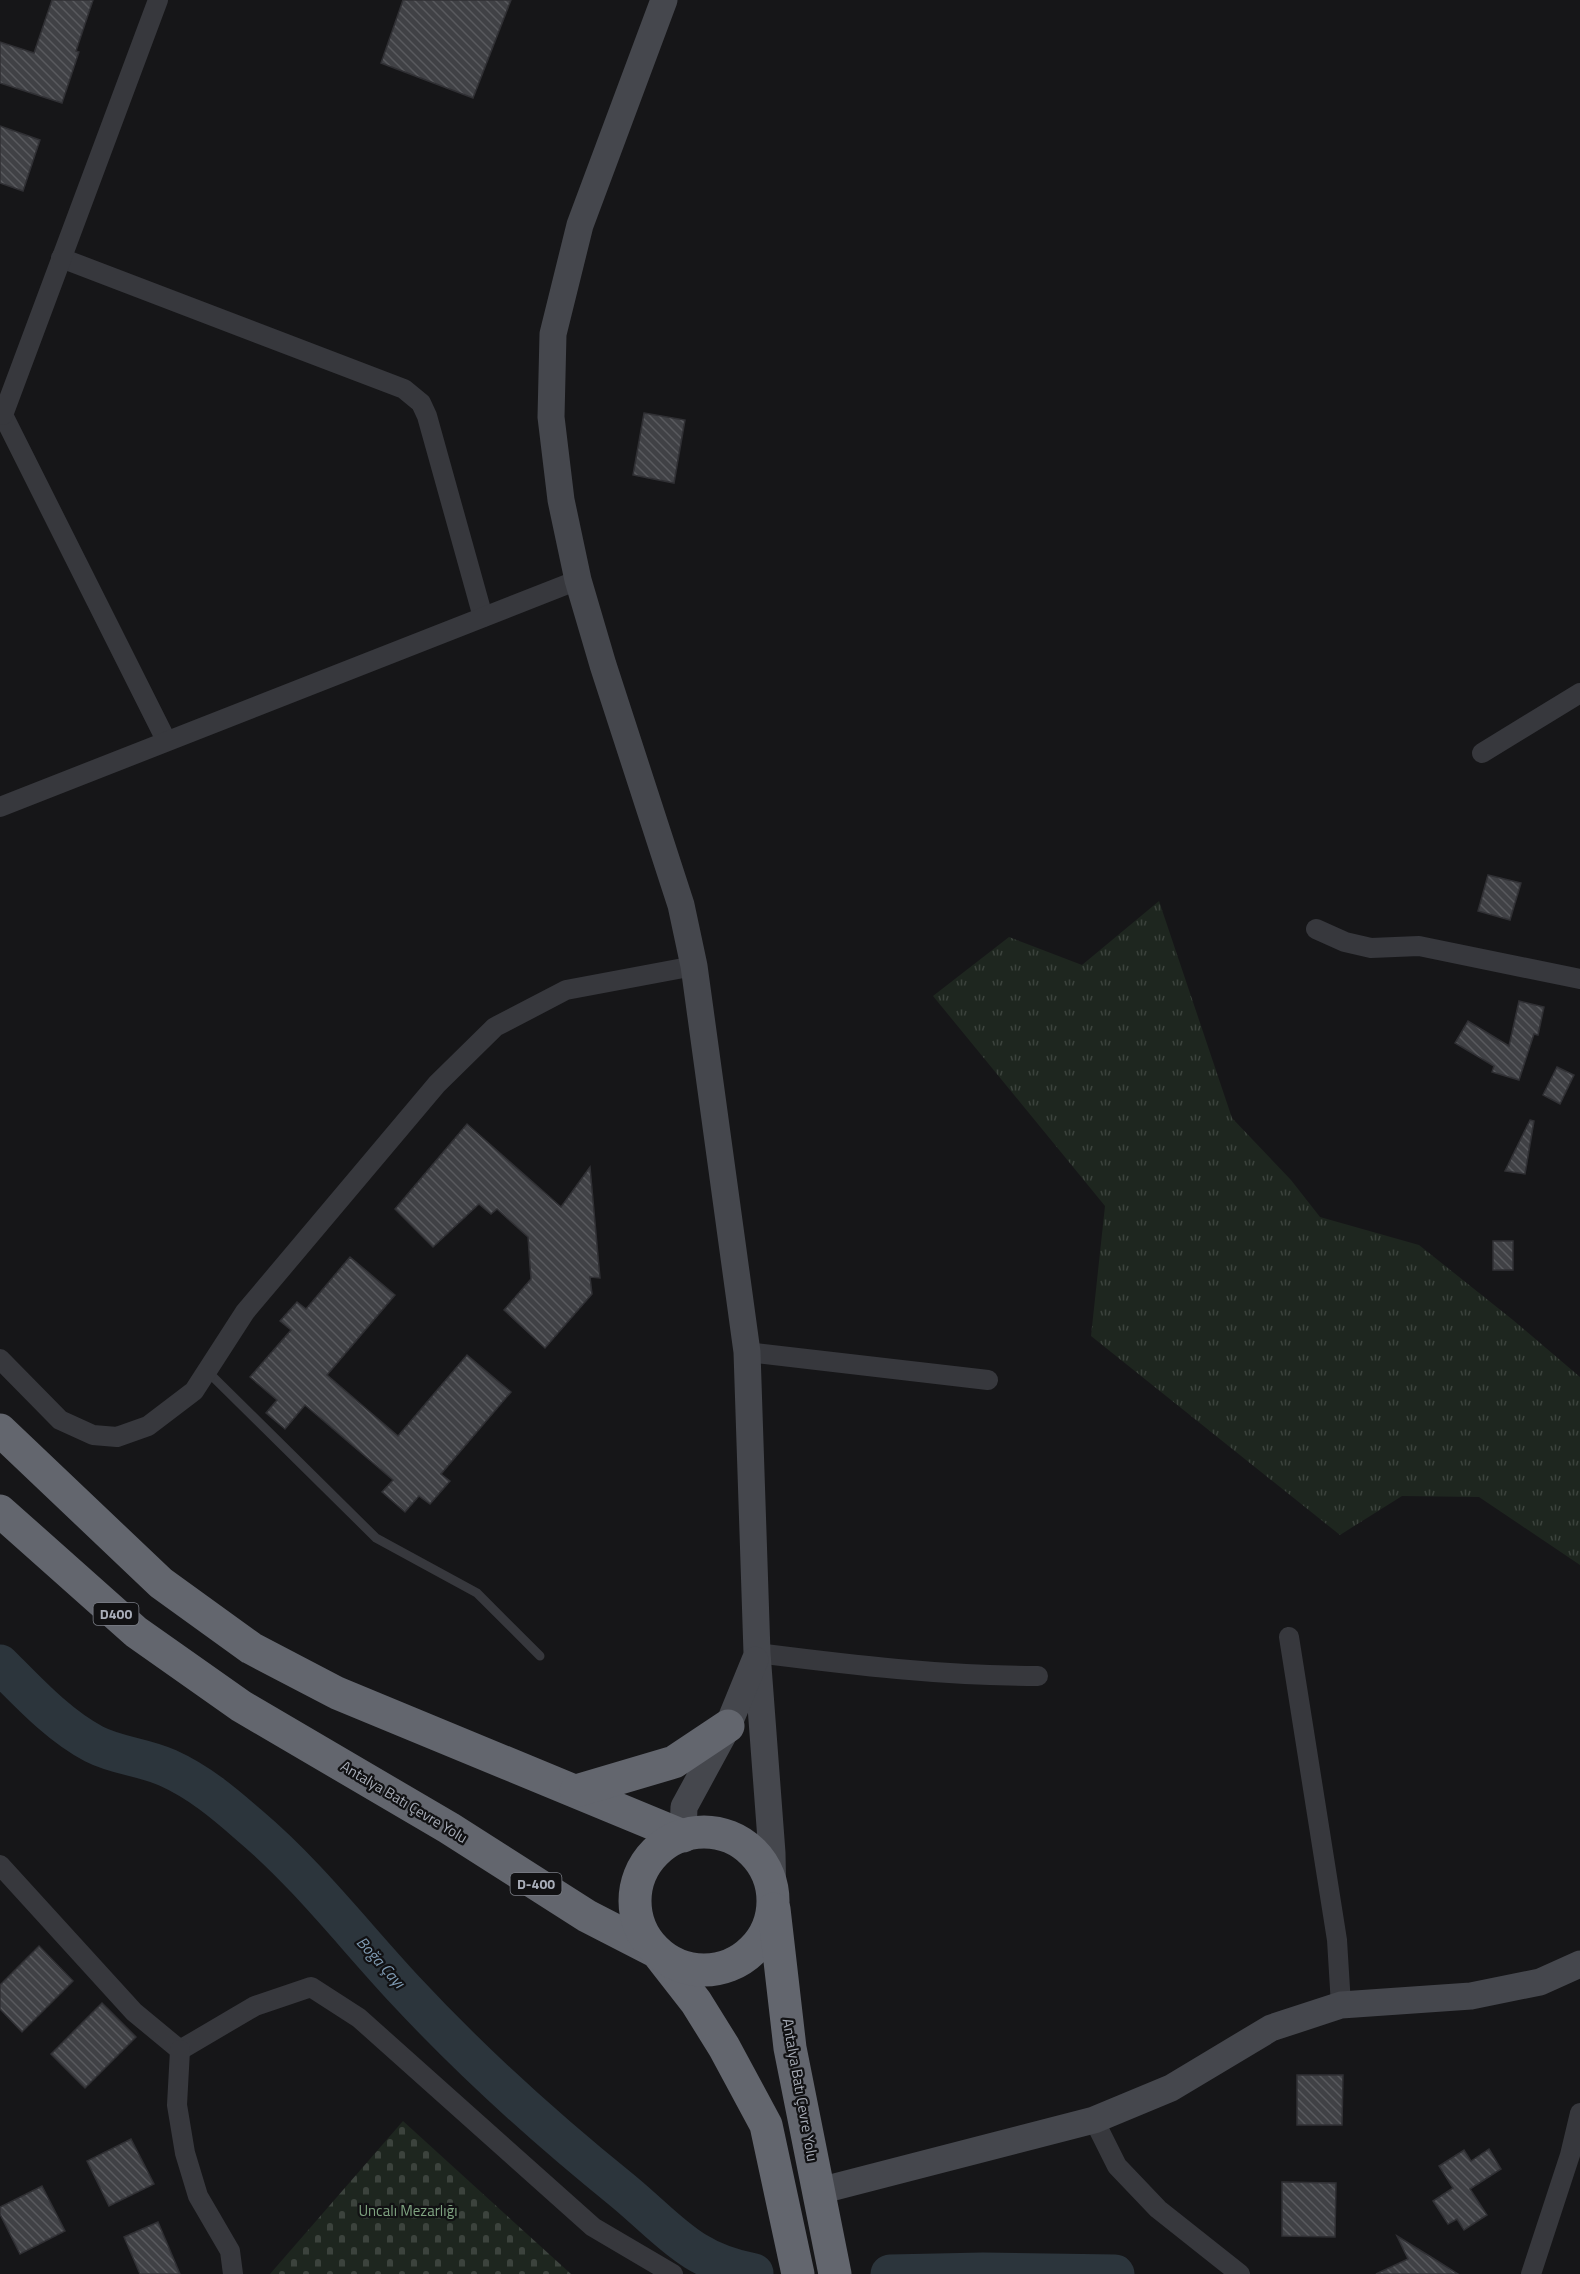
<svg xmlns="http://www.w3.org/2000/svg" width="1580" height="2274" viewBox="0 0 1580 2274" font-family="'Titillium Web',sans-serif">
<defs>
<pattern id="grass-tufts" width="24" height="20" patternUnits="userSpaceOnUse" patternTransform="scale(1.5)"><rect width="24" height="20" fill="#1e261f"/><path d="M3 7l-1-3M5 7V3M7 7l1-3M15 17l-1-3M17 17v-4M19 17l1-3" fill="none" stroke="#3c433d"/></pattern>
<pattern id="cemetery-stones" width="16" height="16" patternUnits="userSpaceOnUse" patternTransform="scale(1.5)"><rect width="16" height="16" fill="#1e261f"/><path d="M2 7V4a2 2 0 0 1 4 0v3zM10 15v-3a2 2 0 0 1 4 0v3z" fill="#3c433d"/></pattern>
<pattern id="building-back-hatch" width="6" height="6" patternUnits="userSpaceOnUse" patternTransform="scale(1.5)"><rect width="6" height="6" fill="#404145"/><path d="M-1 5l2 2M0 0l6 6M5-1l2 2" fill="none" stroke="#595a5e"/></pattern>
</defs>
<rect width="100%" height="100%" fill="#161618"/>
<path fill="url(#grass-tufts)" d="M1159 901 1232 1118 1291 1180 1320 1217 1419 1245 1513 1320 1580 1377V1565L1479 1497 1402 1496 1340 1535 1091 1336 1105 1206 933 996 1009 937 1082 965Z"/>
<path fill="url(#cemetery-stones)" d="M403 2121 571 2274H270Z"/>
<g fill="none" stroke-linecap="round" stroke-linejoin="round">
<g stroke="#2c353c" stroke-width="39">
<path d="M0 1664C28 1692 58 1725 94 1744 117 1756 144 1757 168 1768 199 1782 224 1803 249 1825 307 1874 353 1934 405 1990 472 2062 546 2129 623 2191 670 2230 690 2261 754 2273"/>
<path d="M890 2274 983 2272 1115 2274"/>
</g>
</g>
<g fill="url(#building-back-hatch)" stroke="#303034" stroke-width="1.5">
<path d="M52 0H93L76 51 79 52 62 103 0 83V42L34 53Z"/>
<path d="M403 0H511L473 98 381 63Z"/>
<path d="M0 126 40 140 23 191 0 183Z"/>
<path d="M644 413 685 420 674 483 633 475Z"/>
<path d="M1488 875 1521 883 1510 920 1478 911Z"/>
<path d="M1519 1001 1544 1007 1538 1035 1534 1034 1519 1080 1492 1072 1494 1066 1455 1043 1468 1021 1509 1046Z"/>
<path d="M1557 1067 1574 1075 1560 1104 1543 1095Z"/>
<path d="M1530 1120 1534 1121 1525 1174 1505 1171Z"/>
<path d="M467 1124 561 1207 590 1167 600 1278 590 1277 592 1294 545 1348 504 1310 531 1279 528 1237 497 1209 491 1214 479 1204 433 1247 395 1209Z"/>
<rect x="1493" y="1241" width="20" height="29"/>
<path d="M350 1257 395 1295 327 1375 398 1436 467 1355 511 1392 441 1474 450 1481 430 1504 419 1496 405 1512 382 1492 393 1480 305 1405 285 1429 266 1413 277 1400 250 1377 291 1330 280 1321 297 1302 306 1309Z"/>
<path d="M39 1946 73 1981 22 2032 0 2009V1985Z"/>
<path d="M102 2003 136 2037 85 2088 51 2054Z"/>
<path d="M1297 2075H1343L1342 2125H1297Z"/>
<path d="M131 2139 154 2184 109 2206 87 2161Z"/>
<path d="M1489 2149 1501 2169 1470 2189 1487 2215 1464 2230 1457 2219 1448 2224 1433 2201 1453 2188 1439 2166 1464 2150 1471 2161Z"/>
<path d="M1282 2182 1336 2183 1335 2237 1282 2236Z"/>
<path d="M42 2186 65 2231 20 2254 0 2214V2207Z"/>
<path d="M158 2222 180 2274H140L124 2237Z"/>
<path d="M1397 2236 1431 2257 1458 2274H1376L1408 2259Z"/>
</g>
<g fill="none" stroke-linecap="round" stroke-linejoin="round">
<path stroke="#37383d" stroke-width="9" d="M207 1371 376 1538 477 1593 540 1656"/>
<g stroke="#37383d" stroke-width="20">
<path d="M61 258 404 389 421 403 427 416 483 617"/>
<path d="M0 414 3 415 166 740"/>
<path d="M3 415 158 0"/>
<path d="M1482 753 1580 693"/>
<path d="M0 807 578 580"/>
<path d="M1316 929 1345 942 1371 948 1419 946 1580 979"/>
<path d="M747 1352 988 1380"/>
<path d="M0 1359 60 1420 93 1435 117 1437 148 1426 194 1391 245 1312 437 1084 495 1027 566 990 694 966"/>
<path d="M1289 1637 1337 1940 1341 2005"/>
<path d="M757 1653C852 1665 943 1676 1038 1676"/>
<path d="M0 1865 134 2012 180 2050 255 2006 311 1987 359 2018 593 2227 673 2274"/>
<path d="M180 2050 177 2105 185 2153 198 2196 230 2251 233 2274"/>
<path d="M1094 2120 1117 2166 1158 2209 1240 2274"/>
<path d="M1531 2274 1570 2155 1580 2113"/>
</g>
<g stroke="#45474d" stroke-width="27">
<path d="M664 0 580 225 553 334 551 417 561 500 578 580 603 665 681 905 694 966 747 1352 757 1653 772 1853 773 1905"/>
<path d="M683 1836 684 1807 728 1726 755 1660"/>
<path d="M819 2191 1094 2120 1171 2088 1271 2028 1341 2005 1471 1996 1540 1982 1580 1964"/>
</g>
<g stroke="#63666e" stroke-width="33">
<path d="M0 1430 161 1583 251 1648 337 1693 683 1836"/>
<path d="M0 1511 136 1632 241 1706 449 1828 587 1916 657 1952 696 2002 724 2047 766 2125 798 2274"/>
<path d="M576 1791 674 1762 728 1726"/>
<circle cx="704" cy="1901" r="69"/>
<path d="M774 1909 790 2048 835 2274"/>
</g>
</g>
<g text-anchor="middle" stroke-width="4.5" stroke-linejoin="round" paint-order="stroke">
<g fill="#111113" stroke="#7b7e86" stroke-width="1.5">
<rect x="93.5" y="1603" width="45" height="22" rx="4.5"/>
<rect x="510.5" y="1873" width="51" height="22" rx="4.5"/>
</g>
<g font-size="14" font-weight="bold" fill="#a8adb8">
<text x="116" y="1619">D400</text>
<text x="536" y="1889">D-400</text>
</g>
<g font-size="15" fill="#a8adb8" stroke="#111113">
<text transform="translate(404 1802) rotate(31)" y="5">Antalya Batı Çevre Yolu</text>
<text transform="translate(800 2090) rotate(80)" y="5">Antalya Batı Çevre Yolu</text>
</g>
<g font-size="15" fill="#7fa381" stroke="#111113">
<text x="408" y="2216">Uncalı Mezarlığı</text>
</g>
<g font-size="16" font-style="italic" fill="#7f9bb3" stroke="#111113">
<text transform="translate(381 1962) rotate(48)" y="6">Boğa Çayı</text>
</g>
</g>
</svg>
